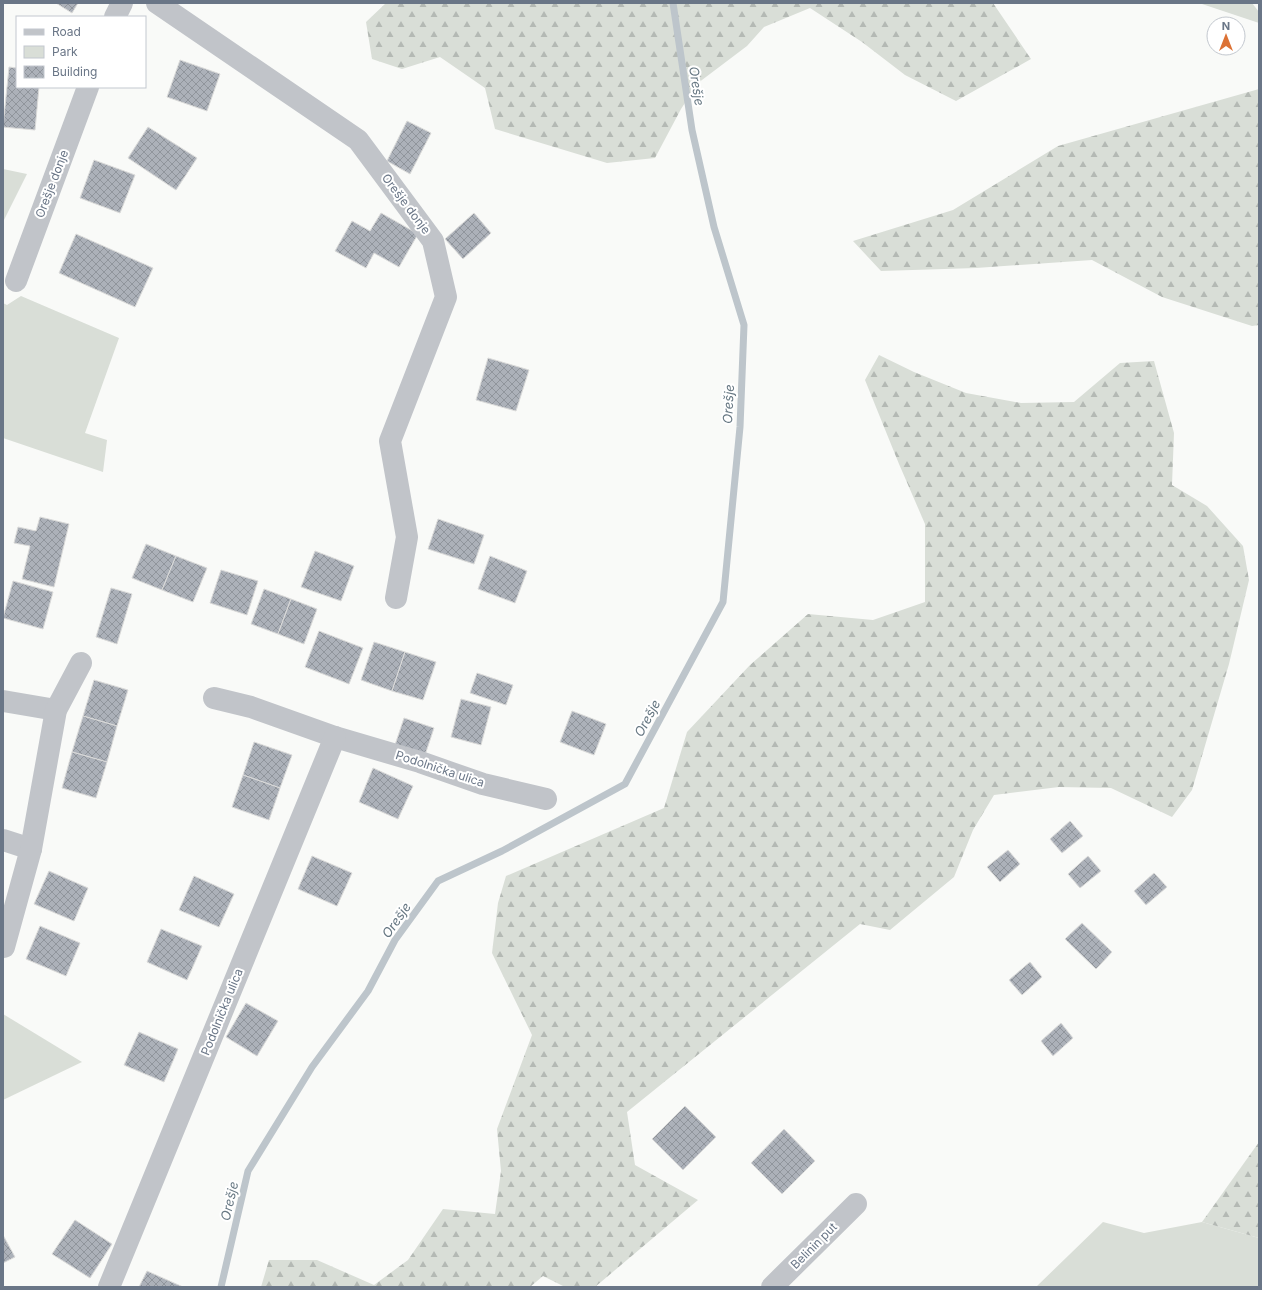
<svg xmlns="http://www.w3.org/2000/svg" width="1262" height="1290" viewBox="0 0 1262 1290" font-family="Inter,sans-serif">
<defs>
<pattern id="forest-firs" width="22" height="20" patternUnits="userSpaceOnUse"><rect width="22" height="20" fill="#d9ded7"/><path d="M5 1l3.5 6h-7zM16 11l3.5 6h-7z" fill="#b4b9b4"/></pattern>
<pattern id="building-cross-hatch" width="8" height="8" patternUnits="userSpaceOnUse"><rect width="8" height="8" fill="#acb1b9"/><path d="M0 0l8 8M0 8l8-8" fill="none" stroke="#90959c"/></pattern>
</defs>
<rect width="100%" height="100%" fill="#f9faf8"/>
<g fill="#d9ded7">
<path d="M1199 3H1252L1259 12V23Z"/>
<path d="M3 169 27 174 3 222Z"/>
<path d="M21 296 119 338 85 433 107 440 103 472 3 438V303L7 305Z"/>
<path d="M3 1014 82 1062 3 1100Z"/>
<path d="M1103 1222 1144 1233 1202 1222 1259 1238V1287H1036Z"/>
</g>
<g fill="url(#forest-firs)">
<path d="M386 3H993L1031 59 956 101 905 75 862 42 810 8 764 27 747 46 698 83 681 109 655 158 607 163 495 129 485 88 440 57 402 69 372 59 366 22Z"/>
<path d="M1259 89V325L1252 326 1162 297 1092 260 976 268 881 271 853 241 953 210 1058 146Z"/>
<path d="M879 355 914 372 966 393 1021 403 1074 402 1120 363 1154 361 1174 433 1172 485 1207 506 1243 546 1249 580 1229 664 1192 790 1172 817 1111 788 1059 787 994 795 973 830 954 877 890 930 860 924 627 1112 635 1165 698 1200 595 1287H565L543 1276 530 1287H261L269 1260H317L374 1285 408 1260 443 1209 495 1214 501 1171 497 1129 532 1035 492 953 498 903 506 876 664 808 687 732 750 665 808 614 873 620 925 602V524L899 464 865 380Z"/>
<path d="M1259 1142V1238L1202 1222Z"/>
</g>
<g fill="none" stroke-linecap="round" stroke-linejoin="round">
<path stroke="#bdc5cb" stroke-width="7" d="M221 1287 248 1171 312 1067 368 991 395 940 438 881 502 851 625 784 723 602 740 427 744 325 714 227 692 130 673 3"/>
</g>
<g fill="url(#building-cross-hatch)" stroke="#dbdbda">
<path d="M56 3H78L72 13Z"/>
<path d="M180 60 220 74 207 111 167 97Z"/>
<path d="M9 67 17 68V87H39L35 130 3 127Z"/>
<path d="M407 121 431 133 410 174 387 161Z"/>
<path d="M148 127 197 158 176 190 128 158Z"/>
<path d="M94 160 135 175 120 213 80 198Z"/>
<path d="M381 213 418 234 399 267 374 253 366 268 335 251 352 221 370 231Z"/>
<path d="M474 213 491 233 463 259 445 239Z"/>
<path d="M76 234 153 268 135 307 59 273Z"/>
<path d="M488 358 529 370 516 411 476 400Z"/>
<path d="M40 517 69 524 54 587 22 579 30 546 14 543 18 527 36 531Z"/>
<path d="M438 519 484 535 474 564 428 549Z"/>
<path d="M146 544 176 556 162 590 132 578Z"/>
<path d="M315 551 354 566 341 601 301 587Z"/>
<path d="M176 556 207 568 193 602 162 590Z"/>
<path d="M490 556 527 571 515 603 478 589Z"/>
<path d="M221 570 258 581 247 615 210 603Z"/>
<path d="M13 581 53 592 43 629 3 618Z"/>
<path d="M111 588 132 594 117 644 96 637Z"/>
<path d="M264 589 291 599 278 634 251 624Z"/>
<path d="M291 599 317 609 304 644 278 634Z"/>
<path d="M319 631 363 648 349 684 305 667Z"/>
<path d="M374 642 405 652 392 691 361 680Z"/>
<path d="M405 652 436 662 423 700 392 691Z"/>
<path d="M477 673 513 685 506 705 470 693Z"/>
<path d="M94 680 128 690 117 726 83 716Z"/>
<path d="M461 699 491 707 481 745 451 737Z"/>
<path d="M572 711 606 724 594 755 560 742Z"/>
<path d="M83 716 117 726 107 762 72 752Z"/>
<path d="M404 718 434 728 425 755 395 745Z"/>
<path d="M254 742 292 755 280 788 243 775Z"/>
<path d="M72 752 107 762 96 798 62 788Z"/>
<path d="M373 768 413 786 398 819 359 802Z"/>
<path d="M243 775 280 788 269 820 232 807Z"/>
<path d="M1070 821 1083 836 1062 853 1050 839Z"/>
<path d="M1008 850 1020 864 1000 882 987 867Z"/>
<path d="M312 856 352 873 337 906 298 889Z"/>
<path d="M1088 856 1101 871 1080 888 1068 874Z"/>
<path d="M49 871 88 888 74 921 34 904Z"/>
<path d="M1154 873 1167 887 1146 905 1134 891Z"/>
<path d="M194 876 234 894 219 927 179 910Z"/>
<path d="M1082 923 1112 952 1096 969 1065 939Z"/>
<path d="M40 926 80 943 66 976 26 959Z"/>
<path d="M161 929 202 946 187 980 147 962Z"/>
<path d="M1030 962 1042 977 1022 995 1009 980Z"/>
<path d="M246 1003 278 1021 257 1056 226 1037Z"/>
<path d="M1061 1023 1073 1038 1053 1056 1041 1041Z"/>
<path d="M139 1032 178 1049 164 1082 124 1065Z"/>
<path d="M685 1106 716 1137 683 1170 652 1139Z"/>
<path d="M784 1129 815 1161 782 1194 751 1163Z"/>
<path d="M75 1220 112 1244 90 1278 52 1254Z"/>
<path d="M3 1235 15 1257 3 1263Z"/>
<path d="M147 1271 183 1287H139Z"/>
</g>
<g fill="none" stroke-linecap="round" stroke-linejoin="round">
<g stroke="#c1c4c9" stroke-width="22">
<path d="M157 3 358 140 433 241 446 297 390 441 407 537 396 598"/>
<path d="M115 17 122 3"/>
<path d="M16 281 88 87"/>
<path d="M214 698 251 707 335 737 420 762 483 784 546 799"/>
<path d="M3 701 56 710"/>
<path d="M3 840 31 849"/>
<path d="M4 947 31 849 56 710 81 663"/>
<path d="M109 1287 335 737"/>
<path d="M772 1287 856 1204"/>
</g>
</g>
<g text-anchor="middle" stroke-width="4" stroke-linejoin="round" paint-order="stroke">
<g font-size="12" fill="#6a7687" stroke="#fff">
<text transform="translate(52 184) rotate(-69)" y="4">Orešje donje</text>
<text transform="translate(406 204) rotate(53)" y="4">Orešje donje</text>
<text transform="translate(440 769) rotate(18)" y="4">Podolnička ulica</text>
<text transform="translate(222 1012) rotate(-68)" y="4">Podolnička ulica</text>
<text transform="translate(814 1246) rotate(-45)" y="4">Belinin put</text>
</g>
<g font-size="13" font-style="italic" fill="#667782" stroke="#fff">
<text transform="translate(697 86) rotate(81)" y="5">Orešje</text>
<text transform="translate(728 404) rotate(-87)" y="5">Orešje</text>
<text transform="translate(647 718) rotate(-62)" y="5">Orešje</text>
<text transform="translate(396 920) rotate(-55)" y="5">Orešje</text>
<text transform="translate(229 1201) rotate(-77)" y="5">Orešje</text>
</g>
</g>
<rect width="1262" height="1290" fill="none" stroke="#6a7687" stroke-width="8"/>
<rect x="16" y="16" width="130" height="72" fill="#ffffff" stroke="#c3c8cf"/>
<rect x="24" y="29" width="20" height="6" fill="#c1c4c9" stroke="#c3c8cf"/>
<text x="52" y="36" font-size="12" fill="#6a7687">Road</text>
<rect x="24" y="46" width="20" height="12" fill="#d9ded7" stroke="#c3c8cf"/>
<text x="52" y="56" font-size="12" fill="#6a7687">Park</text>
<rect x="24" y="66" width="20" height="12" fill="url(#building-cross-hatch)" stroke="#c3c8cf"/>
<text x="52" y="76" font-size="12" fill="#6a7687">Building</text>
<g transform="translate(1226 36)"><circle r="19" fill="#ffffff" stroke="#c3c8cf"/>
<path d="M0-3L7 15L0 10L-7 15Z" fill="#dc7235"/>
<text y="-6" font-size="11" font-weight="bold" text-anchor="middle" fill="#6a7687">N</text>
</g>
</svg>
